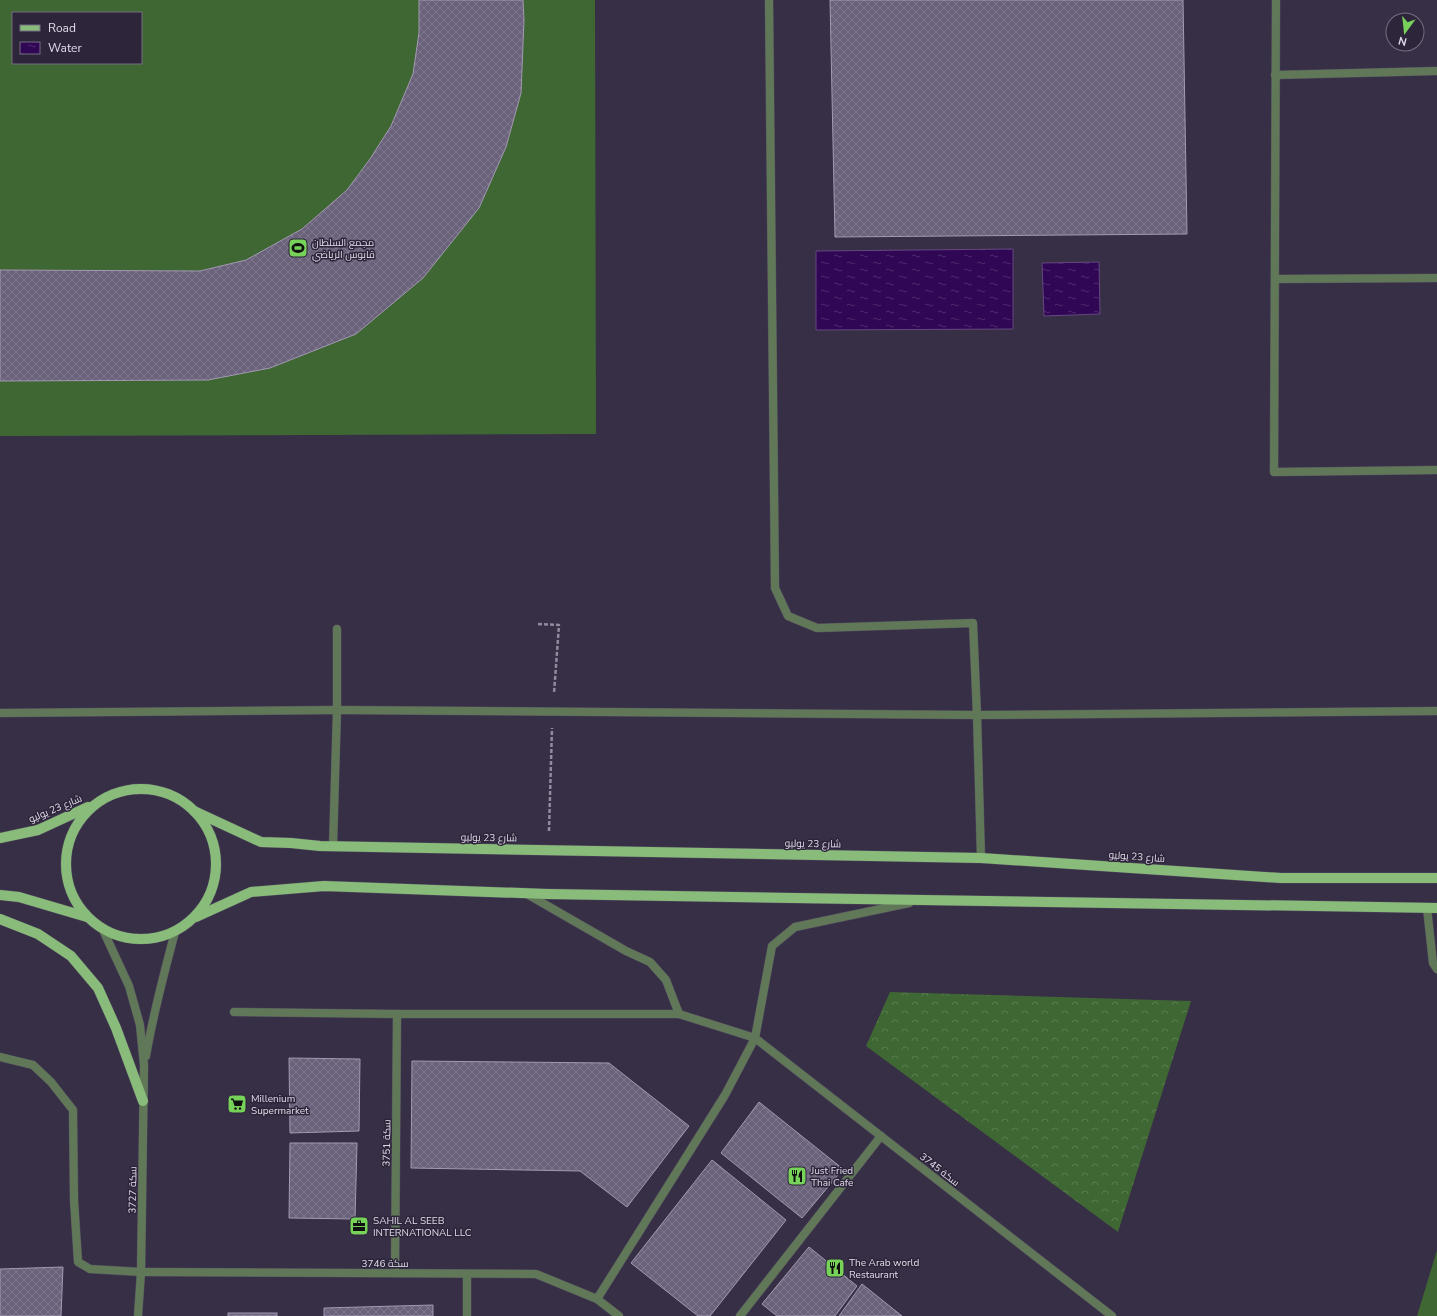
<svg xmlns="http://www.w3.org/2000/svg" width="1437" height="1316" viewBox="0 0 1437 1316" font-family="'Nunito Sans',Cairo,sans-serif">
<defs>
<pattern id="forest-crowns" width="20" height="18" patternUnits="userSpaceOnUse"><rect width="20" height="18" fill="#3f6733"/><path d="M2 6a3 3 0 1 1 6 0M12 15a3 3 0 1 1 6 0" fill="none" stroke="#5a7c51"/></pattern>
<pattern id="water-ripples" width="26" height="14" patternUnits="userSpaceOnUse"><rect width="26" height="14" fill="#300754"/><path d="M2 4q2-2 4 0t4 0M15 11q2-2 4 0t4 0" fill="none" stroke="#4e2b6d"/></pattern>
<pattern id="building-cross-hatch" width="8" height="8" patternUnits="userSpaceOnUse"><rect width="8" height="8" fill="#6a617a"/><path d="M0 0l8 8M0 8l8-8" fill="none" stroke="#7f778d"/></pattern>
</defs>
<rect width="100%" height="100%" fill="#372f45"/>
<path fill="url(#forest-crowns)" d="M890 992 1191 1001 1118 1232 866 1046Z"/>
<g fill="#3f6733" fill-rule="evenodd">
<path d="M0 0H595L596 434 0 436ZM13 13H141V63H13Z"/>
<path d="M1437 1250V1316H1417Z"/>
</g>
<g fill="url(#water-ripples)" stroke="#654781">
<path d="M1013 249V329L816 330V251Z"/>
<path d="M1099 262 1100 314 1044 316 1042 263Z"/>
</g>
<g fill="url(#building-cross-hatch)" stroke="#a399b4">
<path d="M419 0H523L524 20 521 93 506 147 479 208 423 278 356 334 270 368 208 380 0 381V270L200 271 246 260 302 229 347 190 370 159 391 126 413 74 419 33Z"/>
<path d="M830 0H1183L1187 234 835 237Z"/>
<path d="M289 1058 360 1059 359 1131 290 1133Z"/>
<path d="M412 1061 609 1063 689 1126 627 1207 580 1171 411 1168Z"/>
<path d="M759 1102 843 1169 802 1218 721 1153Z"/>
<path d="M290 1143H357L355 1219 289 1218Z"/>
<path d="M712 1160 786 1220 710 1316H698L631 1263Z"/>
<path d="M809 1247 857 1286 835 1316H777L762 1304Z"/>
<path d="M63 1267 61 1316H0V1269Z"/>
<path d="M862 1284 902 1316H839Z"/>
<path d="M433 1305V1316H324V1308Z"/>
<rect x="228" y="1313" width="49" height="3"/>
</g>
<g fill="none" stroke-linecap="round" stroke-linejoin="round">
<defs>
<g id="lane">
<path d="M769 0 775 588 788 616 817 628 973 623 977 715 981 858"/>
<path d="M1276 0 1274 472 1437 470"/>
<path d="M1275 75 1437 71"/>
<path d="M1275 279 1437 278"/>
<path d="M0 713 337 710 977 715 1437 711"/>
<path d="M333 846 337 710V629"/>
<path d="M1427 908 1433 963 1437 969"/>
<path d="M0 1057 33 1065 51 1082 73 1110 74 1200 78 1262 90 1269 141 1272"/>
</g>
<g id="street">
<path d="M527 894 626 951 650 962 666 980 679 1014"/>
<path d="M103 930 129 986 140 1025 144 1065 141 1272 138 1316"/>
<path d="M234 1012 397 1014H679L755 1038 1112 1316"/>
<path d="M146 1056C153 1014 164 973 175 932"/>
<path d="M141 1272 536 1274 597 1299 619 1316"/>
<path d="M395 1273 397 1014"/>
<path d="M597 1299 725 1095 755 1038 772 946 795 927 909 903"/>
<path d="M467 1316V1274"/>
<path d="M740 1316 881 1136"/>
</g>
<g id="primary">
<circle cx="141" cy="864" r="75"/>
<path d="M194 811 261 842 291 843 320 846 981 858 1281 878H1437"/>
<path d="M0 838 38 830 88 807"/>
<path d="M0 895 19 897 87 917"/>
<path d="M196 917 251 892 324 886 547 894 1437 908"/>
<path d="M0 919 38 934 71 956 98 988 116 1028 143 1101"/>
</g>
</defs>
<use href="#lane" stroke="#524b5f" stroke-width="9"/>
<use href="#street" stroke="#524b5f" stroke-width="9"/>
<use href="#primary" stroke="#524b5f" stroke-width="11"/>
<g stroke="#928b9e" stroke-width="2.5" stroke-dasharray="4 2" stroke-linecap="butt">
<path d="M538 624 559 625 554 693"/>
<path d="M549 831 552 728"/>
</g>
<use href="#lane" stroke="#607858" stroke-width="8"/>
<use href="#street" stroke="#607858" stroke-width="8"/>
<use href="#primary" stroke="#89bc7a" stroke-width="10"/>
</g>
<defs>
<symbol id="stadium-square" viewBox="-11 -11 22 22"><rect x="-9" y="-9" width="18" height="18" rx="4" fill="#77d259" stroke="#2d253a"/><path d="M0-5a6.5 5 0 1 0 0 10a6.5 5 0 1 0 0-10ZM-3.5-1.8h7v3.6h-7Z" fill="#111"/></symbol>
<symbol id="supermarket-square" viewBox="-11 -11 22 22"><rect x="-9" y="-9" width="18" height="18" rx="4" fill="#77d259" stroke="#2d253a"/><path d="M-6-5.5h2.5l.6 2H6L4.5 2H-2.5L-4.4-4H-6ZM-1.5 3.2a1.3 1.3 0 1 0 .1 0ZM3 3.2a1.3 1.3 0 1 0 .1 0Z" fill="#111"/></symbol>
<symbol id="restaurant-square" viewBox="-11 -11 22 22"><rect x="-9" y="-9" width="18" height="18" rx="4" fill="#77d259" stroke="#2d253a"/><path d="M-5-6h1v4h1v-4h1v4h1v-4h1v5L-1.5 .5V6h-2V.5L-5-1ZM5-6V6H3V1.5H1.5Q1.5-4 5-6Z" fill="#111"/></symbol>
<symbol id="office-square" viewBox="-11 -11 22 22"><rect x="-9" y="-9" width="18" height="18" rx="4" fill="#77d259" stroke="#2d253a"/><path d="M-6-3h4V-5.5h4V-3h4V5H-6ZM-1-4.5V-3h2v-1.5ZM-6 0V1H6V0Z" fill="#111"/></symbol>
</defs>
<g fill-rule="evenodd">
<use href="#stadium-square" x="287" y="237" width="22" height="22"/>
<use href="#supermarket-square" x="226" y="1093" width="22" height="22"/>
<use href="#restaurant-square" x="786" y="1165" width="22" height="22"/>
<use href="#office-square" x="348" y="1215" width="22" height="22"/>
<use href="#restaurant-square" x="824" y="1257" width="22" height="22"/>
</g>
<g text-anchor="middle" stroke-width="3" stroke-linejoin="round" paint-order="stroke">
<g font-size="10" fill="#e0dbea" stroke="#2d253a" text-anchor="start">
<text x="312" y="246">مجمع السلطان<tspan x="312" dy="12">قابوس الرياضي</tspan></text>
<text x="251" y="1102">Millenium<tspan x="251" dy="12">Supermarket</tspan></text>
<text x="811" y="1174">Just Fried<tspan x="811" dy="12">Thai Cafe</tspan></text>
<text x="373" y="1224">SAHIL AL SEEB<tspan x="373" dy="12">INTERNATIONAL LLC</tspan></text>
<text x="849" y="1266">The Arab world<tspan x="849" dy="12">Restaurant</tspan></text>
</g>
<g font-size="10" fill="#e0dbea" stroke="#2d253a">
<text transform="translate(55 808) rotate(-23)" y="4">شارع 23 يوليو</text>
<text transform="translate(489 837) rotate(1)" y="4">شارع 23 يوليو</text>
<text transform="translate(813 843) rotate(1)" y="4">شارع 23 يوليو</text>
<text transform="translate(1137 856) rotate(4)" y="4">شارع 23 يوليو</text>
<text transform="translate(386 1143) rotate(-89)" y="4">سكة 3751</text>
<text transform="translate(940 1169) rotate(38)" y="4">سكة 3745</text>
<text transform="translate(132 1190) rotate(-89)" y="4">سكة 3727</text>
<text x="385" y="1267">سكة 3746</text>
</g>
</g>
<rect x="12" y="12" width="130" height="52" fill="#2d253a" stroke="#756e80"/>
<rect x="20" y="25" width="20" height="6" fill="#89bc7a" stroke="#756e80"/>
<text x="48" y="32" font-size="12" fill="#e0dbea">Road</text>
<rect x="20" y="42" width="20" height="12" fill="url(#water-ripples)" stroke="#756e80"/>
<text x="48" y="52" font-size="12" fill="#e0dbea">Water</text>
<g transform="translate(1405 32) rotate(195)"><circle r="19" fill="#2d253a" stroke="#756e80"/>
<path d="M0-3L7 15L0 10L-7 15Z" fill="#77d259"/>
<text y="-6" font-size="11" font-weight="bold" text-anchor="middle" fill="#e0dbea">N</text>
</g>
</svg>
